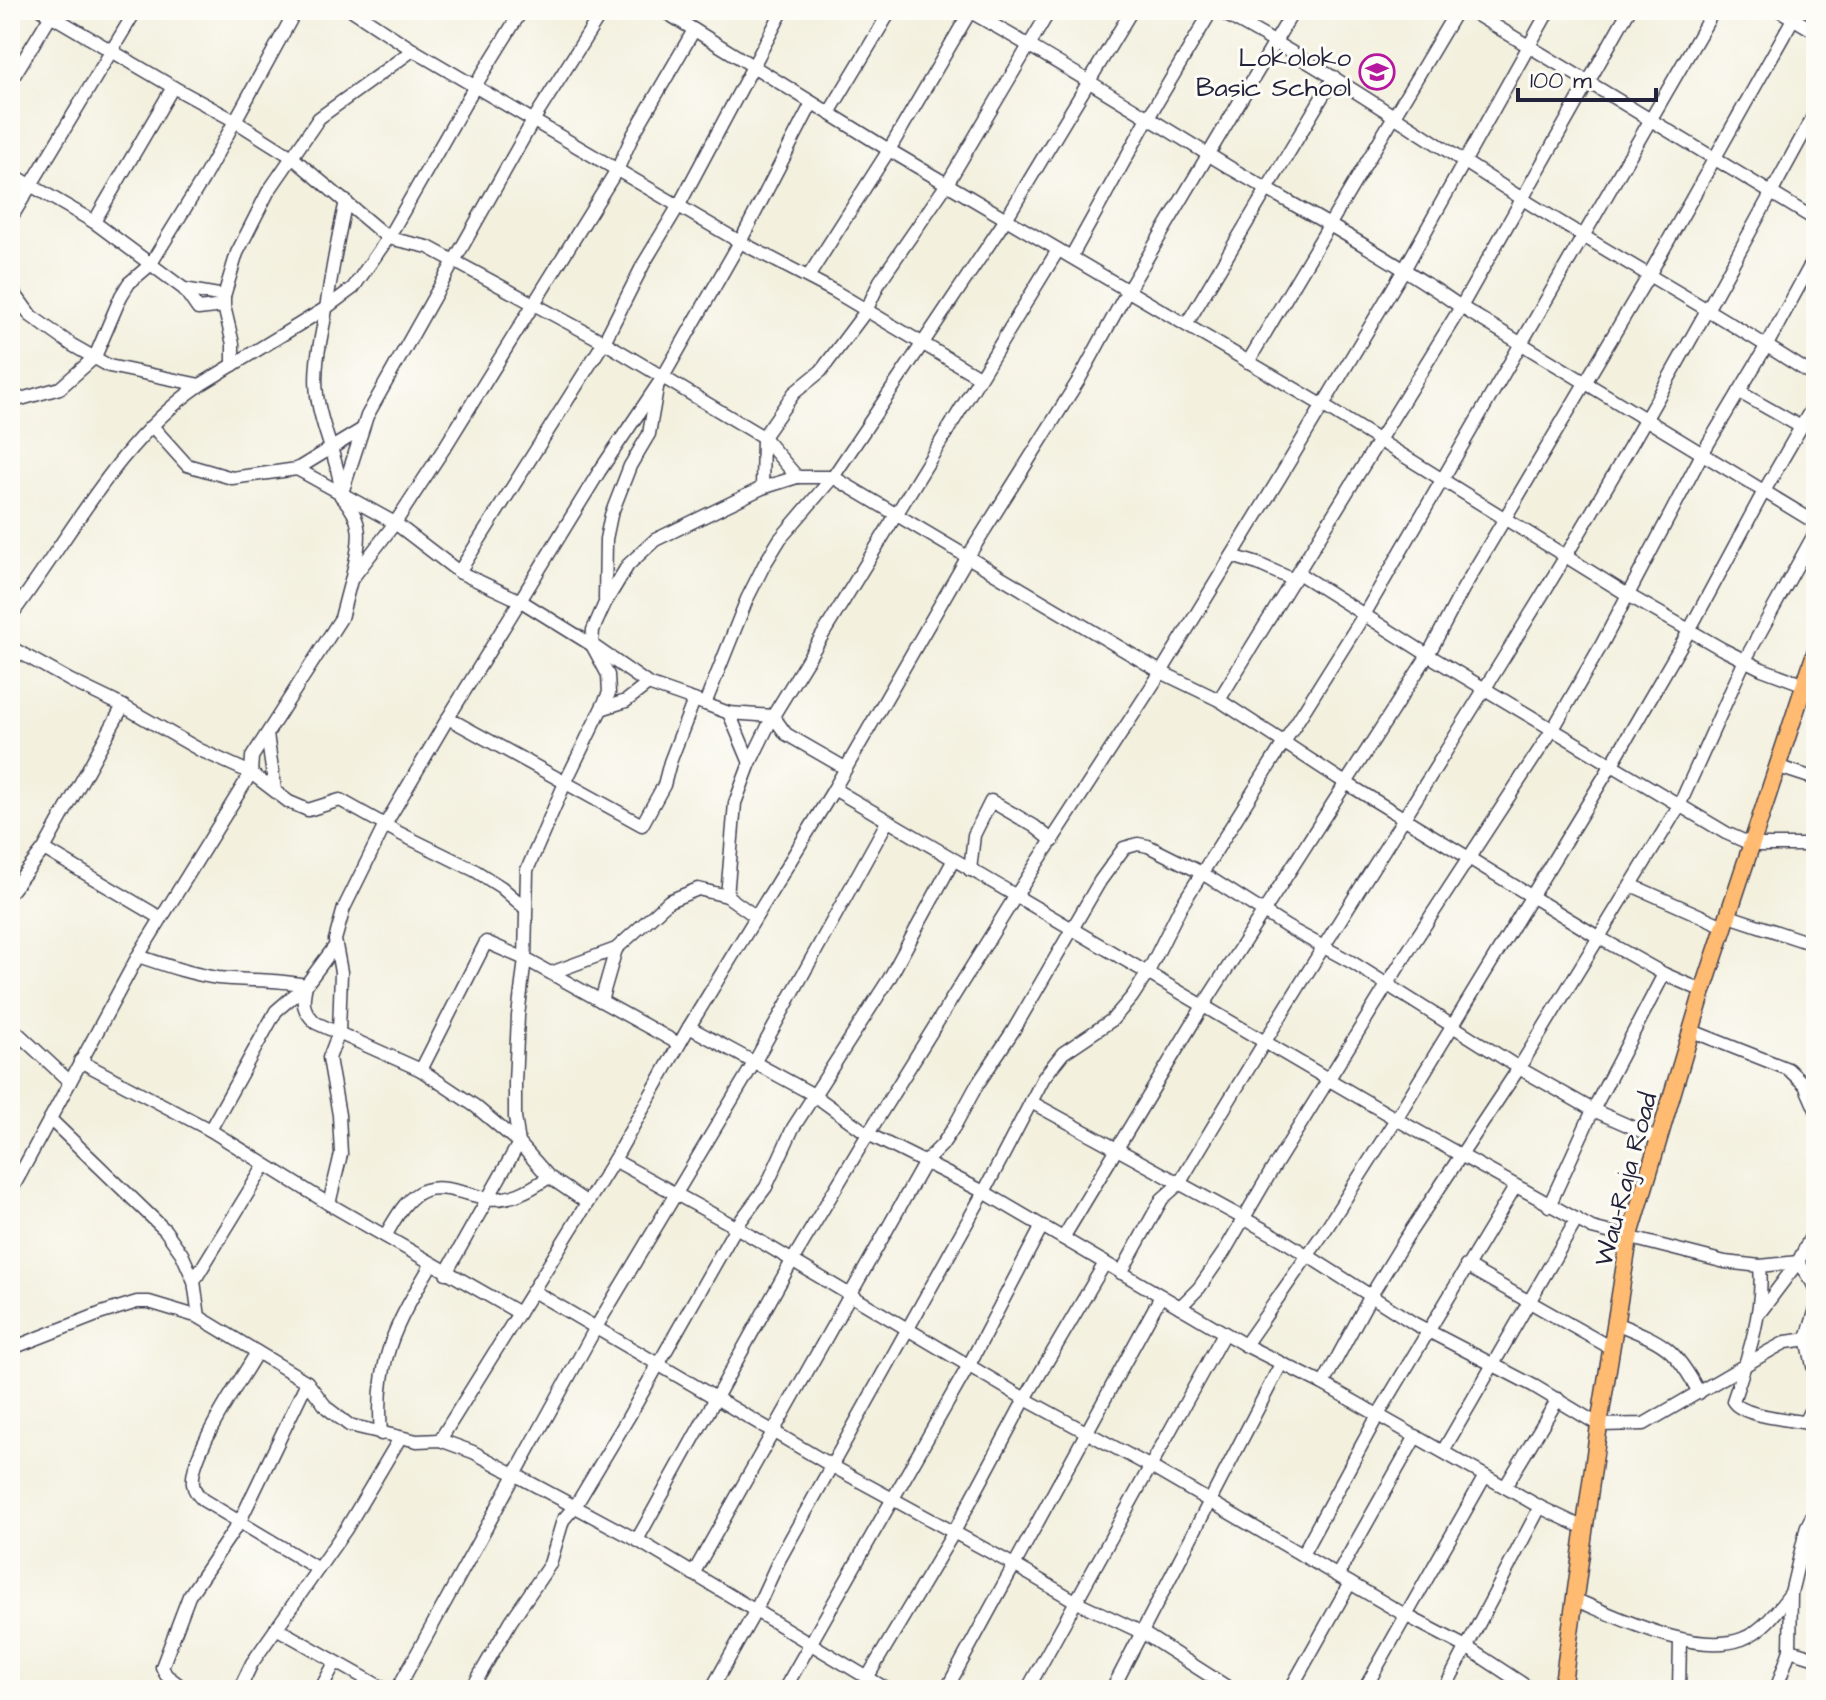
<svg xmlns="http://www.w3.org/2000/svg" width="1826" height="1700" viewBox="0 0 1826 1700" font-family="'Architects Daughter',sans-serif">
<rect width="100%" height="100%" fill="#fdfcf7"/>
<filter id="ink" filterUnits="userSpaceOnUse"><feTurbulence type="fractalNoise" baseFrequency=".0125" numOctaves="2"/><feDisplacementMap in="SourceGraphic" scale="16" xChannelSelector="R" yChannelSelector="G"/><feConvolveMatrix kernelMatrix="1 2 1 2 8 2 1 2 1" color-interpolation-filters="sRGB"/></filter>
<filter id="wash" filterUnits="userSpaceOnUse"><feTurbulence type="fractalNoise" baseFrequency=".006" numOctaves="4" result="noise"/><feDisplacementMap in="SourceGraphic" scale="32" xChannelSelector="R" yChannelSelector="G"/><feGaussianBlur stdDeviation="1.8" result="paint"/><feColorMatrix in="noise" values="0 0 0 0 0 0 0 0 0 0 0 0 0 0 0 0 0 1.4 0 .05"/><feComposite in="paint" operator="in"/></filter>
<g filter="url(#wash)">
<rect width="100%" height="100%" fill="#f3f0de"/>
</g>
<g filter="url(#ink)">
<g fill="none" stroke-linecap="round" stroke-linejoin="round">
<defs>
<g id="minor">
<path d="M42 10 173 87 235 121 292 157 388 238 428 247 604 342 763 437 797 477H833L1161 672 1219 700 1338 778 1598 937 1664 974 1703 991"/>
<path d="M352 10 413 50 740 242 834 291 979 377"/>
<path d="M662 10 889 150 1322 405 1628 595 1722 649 1762 669 1816 689"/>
<path d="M967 10C1057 60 1144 116 1232 169 1309 214 1388 256 1461 307L1816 523"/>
<path d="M1217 10C1322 66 1420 134 1521 198 1618 259 1719 314 1816 377"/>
<path d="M1469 10 1816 220"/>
<path d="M1779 10 1816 32"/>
<path d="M10 82 54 10"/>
<path d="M829 113 891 10"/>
<path d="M10 173 94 222 184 289 198 309 224 306"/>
<path d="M346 201C337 241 330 281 324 322 319 347 314 370 317 395 321 430 340 461 341 496 367 523 359 544 352 577"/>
<path d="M10 220 136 10"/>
<path d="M94 222 173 87"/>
<path d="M1071 257 1148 118 1212 10"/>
<path d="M808 277 889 150 971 10"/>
<path d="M10 287 31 316 72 345 109 366 200 385 326 308 353 288 388 238 475 86 522 10"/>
<path d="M184 289 224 296"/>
<path d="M1186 325 1334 77"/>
<path d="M1248 362 1457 10"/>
<path d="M233 365V344L224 306V296L237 253 268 192 319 118 413 50"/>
<path d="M1739 392 1801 427"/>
<path d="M10 402 60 388 95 357 121 296 129 283 150 265 203 179 296 10"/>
<path d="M152 426 187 465 232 478 297 469 395 523 459 572 521 601 592 645 648 684 705 704 747 599 764 565 780 539 833 477 1006 219 1132 10"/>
<path d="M297 469 361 430"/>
<path d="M762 488 763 437 794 393 821 371 866 311 880 281 947 184 1050 10"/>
<path d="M341 496 367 416 534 119 603 10"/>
<path d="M1232 556 1258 564 1294 580"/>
<path d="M459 572 604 342 644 263 679 205 783 10"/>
<path d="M1298 573 1428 655 1726 833 1753 845H1816"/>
<path d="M605 599 606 539 611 515 630 466 649 434 657 388"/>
<path d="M10 617C70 538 116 443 200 385"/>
<path d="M10 647 71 681 123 706 200 750 251 773 289 802 308 810 340 800 401 834 474 870 501 887 525 908"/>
<path d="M1219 700 1461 307 1629 10"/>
<path d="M705 704 729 713 773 716"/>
<path d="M604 708 626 701 648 684"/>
<path d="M729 713 750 763"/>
<path d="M773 716 786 734 845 768"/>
<path d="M448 718 642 825 664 785 670 762 694 700"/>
<path d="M267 734 275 790"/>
<path d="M1779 767 1816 779"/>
<path d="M834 789 1396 1119 1592 1228 1725 1262 1760 1266 1798 1262 1812 1282 1816 1291"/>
<path d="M44 849 161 918"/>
<path d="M970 870 974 835 991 801 1034 826 1053 841"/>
<path d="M1631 885 1726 927"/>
<path d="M10 892 44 849 123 706"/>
<path d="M727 896 735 803 750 763 773 716 1058 250"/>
<path d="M1729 916 1816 945"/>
<path d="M138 956C165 965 190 974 218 978 248 981 277 979 306 985"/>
<path d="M551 973 616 949 669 901 698 889 727 896 755 916"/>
<path d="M306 985C302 1003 302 1010 316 1023L421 1070 486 942 525 959 679 1044"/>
<path d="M601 1001 616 949"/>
<path d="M10 1026 70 1082"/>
<path d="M689 1027 814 1095 868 1134 984 1192 1245 1345 1323 1384 1540 1507 1584 1528"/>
<path d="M1692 1031 1788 1069 1805 1085 1816 1110"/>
<path d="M80 1061 210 1130 329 1204 519 1313"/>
<path d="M421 1070 475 1106 519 1143 446 1273"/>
<path d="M1031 1102 1283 1240 1415 1324 1534 1386 1599 1425 1644 1424 1771 1350 1786 1342 1816 1338"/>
<path d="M50 1119 165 1230 182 1254 194 1281 199 1317"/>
<path d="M210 1130 276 1011 306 985 335 946"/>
<path d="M614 1160 736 1227 1025 1399 1151 1467 1405 1615 1468 1648 1532 1690"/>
<path d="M10 1193 138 956 251 773 252 757 341 618 351 580 395 523 445 447 618 168 633 135 694 30"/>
<path d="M586 1202 549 1177 519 1143 515 1117V1083L518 1016 525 959 527 870 565 783 609 693 608 675 592 645 593 630 605 603 628 565 655 540 762 488 797 477"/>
<path d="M329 1204 341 1154 339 1115 329 1058 339 1032 341 972 335 940 344 908 385 825 448 718 599 472 663 377 740 242 812 103"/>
<path d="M1549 1206 1593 1110 1664 974"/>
<path d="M385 1236C395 1220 405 1197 425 1190 445 1184 467 1195 486 1198 509 1202 530 1190 549 1177"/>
<path d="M1063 1238 1203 1006 1428 655 1463 589 1649 275 1798 10"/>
<path d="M1466 1266 1611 1348"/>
<path d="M1760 1266C1764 1312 1748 1357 1733 1401 1743 1418 1797 1419 1816 1425"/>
<path d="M1121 1273 1162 1199 1179 1184C1303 973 1438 769 1564 559 1652 412 1734 262 1816 111"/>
<path d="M194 1281 265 1165"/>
<path d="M533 1291 832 1466 1014 1565 1077 1602 1143 1633 1232 1690"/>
<path d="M1180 1307 1199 1288 1224 1252 1269 1175 1412 945 1553 729 1602 644 1702 454 1767 345 1816 255"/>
<path d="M1816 1309 1807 1338 1816 1380"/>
<path d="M1761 1311 1798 1262 1816 1227"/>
<path d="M1615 1323C1662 1342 1675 1346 1699 1393"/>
<path d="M1245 1345 1324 1232 1396 1119 1612 764 1684 640 1763 493 1816 401"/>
<path d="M10 1349 102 1313 137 1302H149L199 1317 307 1382 327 1408 349 1425 417 1441 440 1440 473 1452 637 1540 888 1690"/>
<path d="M257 1352C241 1380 189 1455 193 1484 194 1491 198 1495 203 1500L318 1569"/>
<path d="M1323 1384 1370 1297 1406 1238 1519 1068 1679 806 1745 660 1816 531"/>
<path d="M1805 1421 1816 1399"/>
<path d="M381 1434C375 1360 395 1326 431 1265"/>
<path d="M440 1440 614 1160 689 1027 834 789 967 558 1080 378 1128 290 1294 10"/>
<path d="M1443 1451 1577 1219"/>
<path d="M1505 1487 1558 1399"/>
<path d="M637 1540 792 1261 868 1134 1015 897 1161 672 1280 477 1405 268 1549 10"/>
<path d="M1302 1555 1378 1415 1515 1187"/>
<path d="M693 1574 925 1162 942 1145 954 1127 977 1085 1013 1031 1100 881 1124 848 1138 844 1148 846 1202 873 1287 927 1353 963 1519 1068 1593 1110 1659 1139"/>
<path d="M1337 1576 1416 1436"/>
<path d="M1576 1600C1620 1618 1695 1656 1742 1639 1763 1631 1778 1610 1791 1593"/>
<path d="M276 1628 386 1690"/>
<path d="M1790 1650 1816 1658"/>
<path d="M867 1678 954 1532 1025 1399 1105 1263"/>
<path d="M186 1690 166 1675 162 1667 189 1596 240 1521 307 1382"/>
<path d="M239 1690 252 1663 346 1529 400 1438"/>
<path d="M320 1690 335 1663"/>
<path d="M397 1690 595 1329 754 1063 887 822"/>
<path d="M471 1690 511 1621 550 1564 563 1520 576 1505 628 1418 736 1227 766 1187 793 1128 889 979 953 861"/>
<path d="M711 1690 756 1610 779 1560 984 1192 1044 1077 1063 1053 1112 1020 1132 997 1147 974 1180 908 1364 615 1714 10"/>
<path d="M784 1690 969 1365 1042 1226"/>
<path d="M946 1690 1161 1296"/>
<path d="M1027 1690 1224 1333"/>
<path d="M1112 1690 1281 1364"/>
<path d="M1290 1690 1350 1583"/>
<path d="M1364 1690 1485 1476"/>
<path d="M1444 1690 1540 1507"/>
<path d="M1679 1690 1680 1640"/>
<path d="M1776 1690 1790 1650 1791 1593 1807 1526 1816 1508"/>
</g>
<path id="major" d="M1562 1690 1599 1425 1629 1239 1703 991 1816 650"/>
</defs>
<use href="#minor" stroke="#414153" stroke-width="15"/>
<use href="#major" stroke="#414153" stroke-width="19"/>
<use href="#minor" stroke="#fff" stroke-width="12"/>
<use href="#major" stroke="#ffbb71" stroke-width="16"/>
</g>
</g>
<defs>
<symbol id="school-ring" viewBox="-11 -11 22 22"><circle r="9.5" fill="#fdfcf7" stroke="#b5179e" stroke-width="1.5"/><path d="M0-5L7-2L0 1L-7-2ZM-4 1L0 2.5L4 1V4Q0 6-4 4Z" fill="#b5179e"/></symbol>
</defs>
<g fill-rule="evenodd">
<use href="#school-ring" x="1357" y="52" width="40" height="40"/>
</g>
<g text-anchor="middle" stroke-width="6" stroke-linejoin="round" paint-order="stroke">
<g font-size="26" fill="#22223b" stroke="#fdfcf7" text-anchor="end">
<text x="1351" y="66">Lokoloko<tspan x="1351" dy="30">Basic School</tspan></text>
</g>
<g font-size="26" fill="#22223b" stroke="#fdfcf7">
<text transform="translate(1625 1179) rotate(-75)" y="9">Wau-Raja Road</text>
</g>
</g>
<rect width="1826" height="1700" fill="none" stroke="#fdfcf7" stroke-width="40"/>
<path d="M1518 88v12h138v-12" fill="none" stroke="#22223b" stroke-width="4"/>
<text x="1530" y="88" font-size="24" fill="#22223b" stroke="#fdfcf7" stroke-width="6" paint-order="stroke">100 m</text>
</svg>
